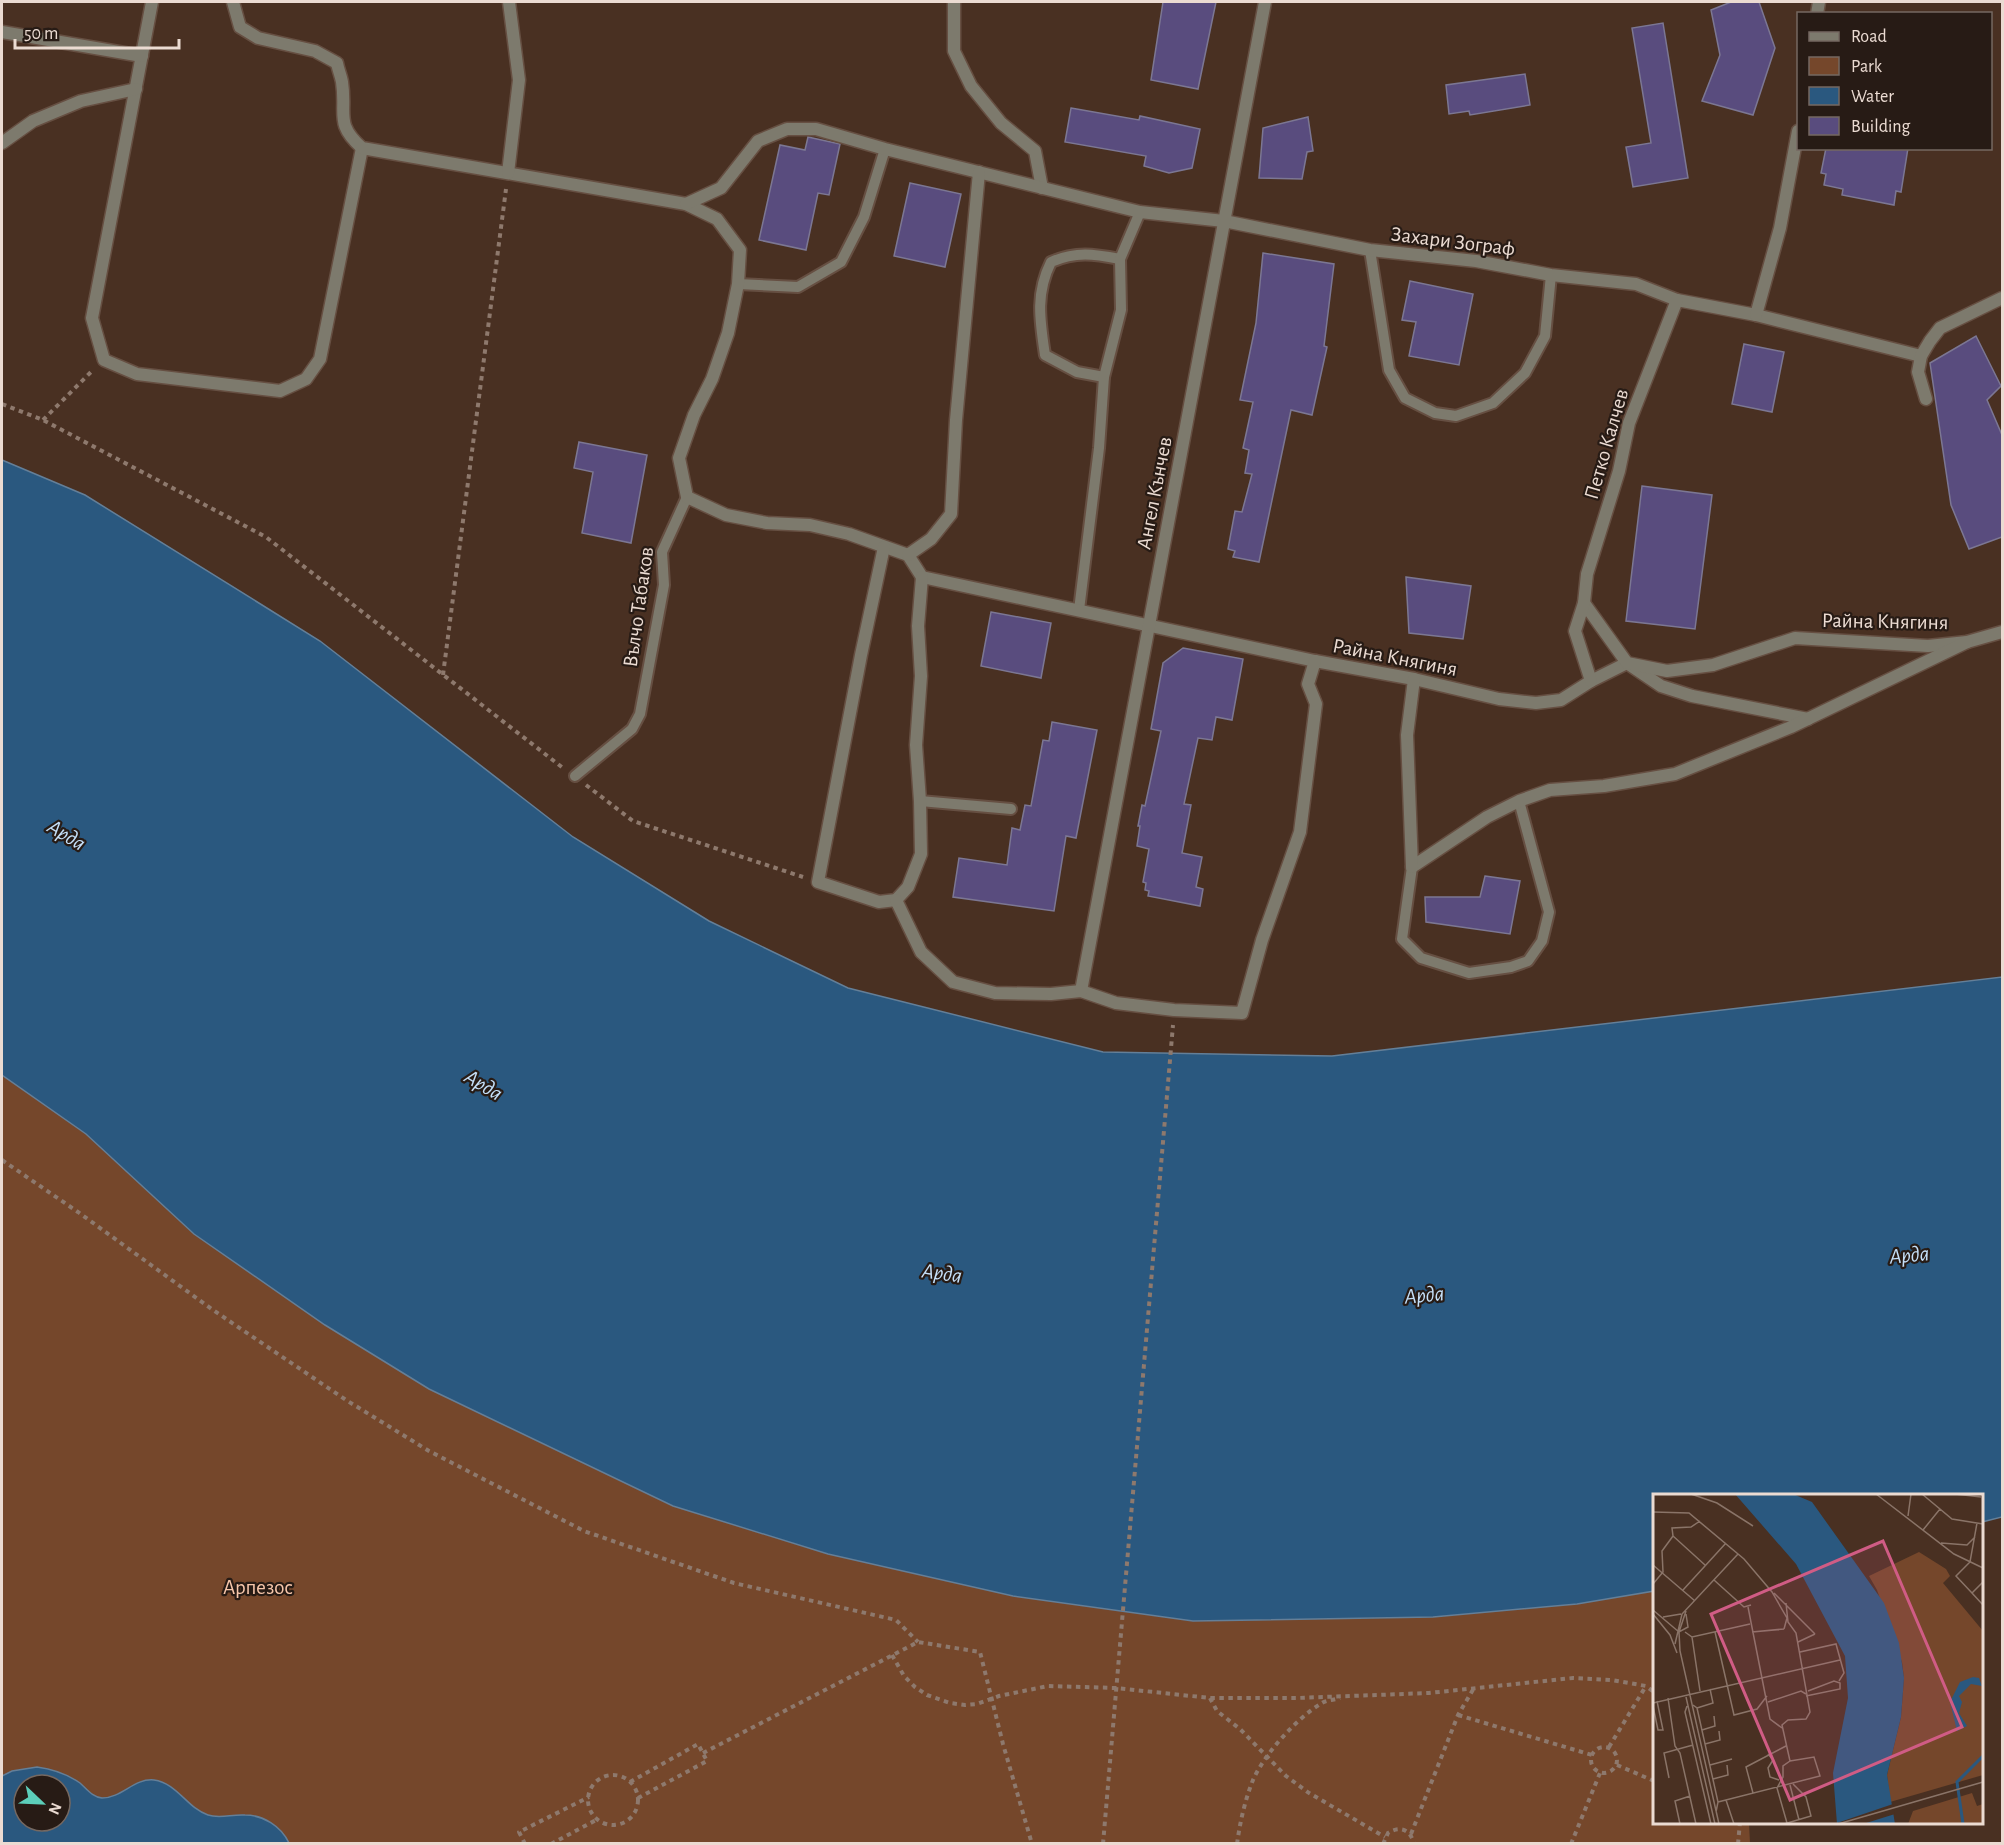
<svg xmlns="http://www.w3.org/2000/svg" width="2004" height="1845" viewBox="0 0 2004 1845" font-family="'Alegreya Sans',sans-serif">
<rect width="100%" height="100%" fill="#493022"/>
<path fill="#75472b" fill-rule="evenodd" d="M2 1075 86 1134 194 1234 325 1325 429 1389 673 1506 828 1554 1013 1596 1193 1621 1433 1617 1577 1604 1654 1591V1822L1749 1823 1750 1843H2ZM24 1785H60V1821H24Z"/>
<g fill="#2a587f" stroke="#647f98" stroke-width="1.5" fill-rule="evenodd">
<path d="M2 460 85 495 320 641 573 837 709 921 848 988 1103 1052 1332 1056 2002 977V1517L1982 1522V1496H1654V1591L1577 1604 1433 1617 1193 1621 1013 1596 828 1554 673 1506 429 1389 325 1325 194 1234 86 1134 2 1075Z"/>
<path d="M37 1767C52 1769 67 1774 80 1783 87 1789 92 1797 102 1798 122 1798 134 1778 154 1780 177 1783 187 1808 208 1815 220 1819 232 1814 245 1815 263 1815 281 1826 289 1843H2V1776L12 1771ZM24 1785H60V1821H24Z"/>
</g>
<g fill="#594c7e" stroke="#7c7793" stroke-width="1.5">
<path d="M1163 2H1216L1198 89 1151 80Z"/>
<path d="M1731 2H1759L1775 48 1753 115 1702 101 1720 55 1711 10Z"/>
<path d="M1663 23 1688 178 1633 187 1626 147 1651 143 1632 28Z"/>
<path d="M1525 74 1530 105 1470 115 1469 111 1449 114 1446 85Z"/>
<path d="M1071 108 1139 120 1140 116 1200 129 1192 168 1169 173 1144 166 1146 156 1065 142Z"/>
<path d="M1308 117 1313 151 1307 152 1302 179 1259 178 1263 128Z"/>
<path d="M808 137 840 144 829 195 818 193 806 250 759 240 780 145 805 150Z"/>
<path d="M1826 148H1908L1901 192 1896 191 1894 205 1842 195 1843 189 1824 185 1826 174 1821 173Z"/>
<path d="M910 183 961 194 945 267 894 256Z"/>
<path d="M1263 253 1334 264 1324 346 1327 347 1312 415 1291 410 1259 562 1233 557 1235 551 1228 549 1235 511 1242 512 1252 474 1245 473 1249 450 1243 448 1253 402 1240 400 1256 323Z"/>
<path d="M1410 281 1473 294 1459 365 1409 356 1416 322 1402 320Z"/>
<path d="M1976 336 2001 386 1987 400 2002 435V537L1969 549 1951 505 1930 363Z"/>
<path d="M1744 344 1784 352 1772 412 1732 404Z"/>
<path d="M579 442 647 455 631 543 582 533 593 472 574 468Z"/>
<path d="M1642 486 1712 495 1695 629 1626 621Z"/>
<path d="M1406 577 1471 586 1463 639 1409 633Z"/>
<path d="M991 612 1051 623 1041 678 981 666Z"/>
<path d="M1183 648 1243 659 1232 720 1216 717 1212 740 1198 738 1184 804 1191 805 1182 853 1202 857 1196 887 1203 889 1200 906 1148 896 1149 891 1145 890 1146 883 1143 882 1149 849 1137 846 1140 826H1138L1142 805 1145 806 1161 731 1151 729 1163 663Z"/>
<path d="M1052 722 1097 730 1076 838 1066 836 1054 911 953 897 959 858 1007 865 1012 828 1020 830 1025 805 1031 806 1043 740 1049 741Z"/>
<path d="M1485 876 1520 881 1510 934 1426 922 1425 897H1480Z"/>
</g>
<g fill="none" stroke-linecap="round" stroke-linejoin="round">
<defs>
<g id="service">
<path d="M1370 250 1389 370 1405 398 1435 413 1456 416 1493 403 1525 373 1545 336 1551 275"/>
<path d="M738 284 798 287 841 262 864 217 885 149"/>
<path d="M1104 377 1077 372 1045 355C1040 321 1035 294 1051 262 1076 251 1094 254 1120 259"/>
<path d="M1079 610 1099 448 1104 377 1121 310 1120 259 1140 212"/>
<path d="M575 776 632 729 640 714 664 585 662 552 687 497"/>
<path d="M920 801 1011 809"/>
<path d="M1412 867 1402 939 1421 958 1469 973 1511 967 1528 961 1542 941 1549 912 1519 801"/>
</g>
<g id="minor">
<path d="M152 2 92 318 104 360 137 374 280 391 306 379 320 359 362 148"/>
<path d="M233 2 240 27 258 38 315 51 337 63C338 69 341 76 342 82 347 114 334 123 362 148L686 204 717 219 740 250 738 284 728 333 712 379 694 415 679 458 687 497 726 515 767 523 810 525 849 534 908 555 922 577 1315 661 1414 679 1499 699 1536 703 1561 700 1591 681 1627 663 1661 686 1692 696 1808 719"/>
<path d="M954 2V51L971 86 1001 123 1035 151 1042 188"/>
<path d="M1817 14 1819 2"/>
<path d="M2 32 142 56"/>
<path d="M2 143 33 121 81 101 136 89"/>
<path d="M508 173 519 80 509 2"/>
<path d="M686 204 721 188 758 141 787 129H816L885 149 1140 212 1224 221 1370 250 1476 261 1551 275 1636 284 1677 300 1756 315 1921 356"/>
<path d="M1756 315 1780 228 1798 131"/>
<path d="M1926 399 1918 372 1921 356 1930 341 1940 328 2002 298"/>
<path d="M884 547 861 655 818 882 879 902 896 900 908 887 921 854 920 801 916 745 921 676 918 626 922 577"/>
<path d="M908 555 931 539 951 514 956 420 979 172"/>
<path d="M1584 603 1627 663 1667 671 1713 665 1795 638 1928 646 1967 642 2002 632"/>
<path d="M1591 681 1575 631 1584 603 1587 574 1619 471 1629 423 1677 300"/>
<path d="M1412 867 1487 817 1519 801 1550 790 1604 786 1675 774 1791 727 1967 642"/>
<path d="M1412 867 1407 735 1414 679"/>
<path d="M896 900 921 952 953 982 995 993 1051 994 1081 991 1116 1003 1174 1010 1242 1013 1262 940 1300 832 1316 704 1308 684 1315 661"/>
<path d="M1081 991 1265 2"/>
</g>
</defs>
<use href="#service" stroke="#664f42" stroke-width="14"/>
<use href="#minor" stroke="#664f42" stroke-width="15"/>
<g stroke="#8e796d" stroke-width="4" stroke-dasharray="4.5 4.5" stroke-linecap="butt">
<path d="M2 404 43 420 266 537 563 768"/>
<path d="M43 420 92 371"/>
<path d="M443 675 506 189"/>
<path d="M586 785 633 821 803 877"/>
<path d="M2 1160 78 1212 213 1310 346 1400 429 1451 584 1531 734 1583 896 1620 918 1642"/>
<path d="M892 1655 904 1676 915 1687 927 1695 950 1703 965 1705 977 1704 999 1696 1048 1686 1116 1688 1210 1698H1297L1429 1693 1573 1678 1612 1680 1646 1686 1654 1692"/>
<path d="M1210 1698 1217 1711 1240 1729 1286 1776 1309 1793 1385 1837"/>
<path d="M1458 1715 1592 1755"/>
<circle cx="1604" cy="1760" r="13"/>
<path d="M1609 1747 1646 1686"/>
<path d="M703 1753 918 1642 980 1652 1003 1744 1032 1844"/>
<path d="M1617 1765 1654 1781"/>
<circle cx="613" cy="1800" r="25"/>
<path d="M630 1782 698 1744 707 1761 638 1798"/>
<path d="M1411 1834 1458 1715 1474 1688"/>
<path d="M525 1844 519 1832 589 1797"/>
<path d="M551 1844 598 1819"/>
<path d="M1103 1844 1173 1025"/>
<path d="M1237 1844C1240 1822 1245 1800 1253 1780 1265 1753 1297 1718 1322 1703 1327 1700 1334 1700 1340 1698"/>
<path d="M1383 1844 1388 1833C1400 1825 1411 1830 1414 1844"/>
<path d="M1571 1844 1600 1773"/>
<path d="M1738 1844 1740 1822"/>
</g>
<use href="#service" stroke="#7d7a6d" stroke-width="10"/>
<use href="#minor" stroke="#7d7a6d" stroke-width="12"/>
</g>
<g text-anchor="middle" stroke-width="4.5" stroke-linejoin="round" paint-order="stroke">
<g font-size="21" fill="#ebdbd2" stroke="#271b15">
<text transform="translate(1453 241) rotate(7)" y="7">Захари Зограф</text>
<text transform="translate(1606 444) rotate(-74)" y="7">Петко Калчев</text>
<text transform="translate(1154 493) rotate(-79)" y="7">Ангел Кънчев</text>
<text transform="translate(638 607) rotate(-82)" y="7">Вълчо Табаков</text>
<text transform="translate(1885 621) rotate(1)" y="7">Райна Княгиня</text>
<text transform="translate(1395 657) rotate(11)" y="7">Райна Княгиня</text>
</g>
<g font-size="21" fill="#f7c6aa" stroke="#271b15">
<text x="258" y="1594">Арпезос</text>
</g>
<g font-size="22" font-style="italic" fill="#c5e0f9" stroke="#271b15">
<text transform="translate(67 834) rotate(31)" y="8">Арда</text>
<text transform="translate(484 1084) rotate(31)" y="8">Арда</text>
<text transform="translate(1909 1254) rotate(-5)" y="8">Арда</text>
<text transform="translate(942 1272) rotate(8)" y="8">Арда</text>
<text transform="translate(1424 1294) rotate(-5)" y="8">Арда</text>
</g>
</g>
<g transform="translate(1653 1494)">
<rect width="330" height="330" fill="#493022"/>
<path d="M266 58 293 75 297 82 290 89 330 137V281L237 308 234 281 248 223 251 184 249 168 224 96 216 82ZM319 299 324 312 330 310V330H255L260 317Z" fill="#75472b"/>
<path d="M82 0H140L159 8 231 109 246 149 251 184 248 223 234 281 242 330H184L180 279 195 204 192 162 143 70ZM320 183 326 184 329 192 318 190 306 202 309 208 306 219 314 232 304 237 297 208 307 188Z" fill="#2a587f"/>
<path d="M240 310 242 320 210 330H181Z" fill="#493022"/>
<path fill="none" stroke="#2a587f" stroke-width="3" d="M310 330 304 288 330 262"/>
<path fill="none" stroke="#8a7468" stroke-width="1.5" d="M38 0 64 9 100 32M223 0 301 60 330 74M269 0 299 25 330 30M302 0 328 3M0 18 36 19 91 65 119 98 134 124 131 135M255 22 258 0M47 27 38 33 19 34 20 42 52 71M270 36 287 15M288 49 314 51 322 43M0 71 42 107M61 86 91 113 98 111M330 88 319 99 330 111M0 90 10 78 9 57 20 42M30 96 73 49M121 99 162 140M319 99 303 82 317 68 324 29M133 109 135 128 143 139 157 218 153 225 135 226 129 231 137 267 130 272V283L124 294 134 329M95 113 117 225 129 234M0 116 26 138 27 157 66 330M0 120 17 141 24 159M33 120 35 133 26 138 33 117M10 123 28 120M32 138 39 143 97 130M62 138 81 221 104 215 114 202M99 138 131 135M39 143 47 197M145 148 162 140M22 150 29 120 85 60M147 158 183 150 191 179 186 187M153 202 187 195V189L181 187 155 197M33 203 62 330M15 204 22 252 27 259 43 330M115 208 148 197 153 200M0 209 187 166M40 211 44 214 65 308 63 318M0 212 5 236H10L4 207M34 212 32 218 58 330M44 214 60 209 57 195M49 236 62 232 61 222M52 250 67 246 66 237M115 260 120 266 115 274 117 283 126 286M57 271 79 265M16 284 11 259 40 251M60 285 75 281 74 271M137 291 146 326M100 299 93 273 133 252M73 306 81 330M65 308 167 282 161 263 137 267M27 330 22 307 37 302M131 330 158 322 153 303 140 290M185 330 330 288"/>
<path fill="#d05c85" fill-opacity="0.15" stroke="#d05c85" stroke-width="3" d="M230 47 309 233 137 306 58 120Z"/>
<rect width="330" height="330" fill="none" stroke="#ebdbd2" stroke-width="3"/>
</g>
<rect width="2004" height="1845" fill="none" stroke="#ebdbd2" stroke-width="6"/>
<rect x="1797" y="12" width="195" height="138" fill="#271b15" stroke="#756861" stroke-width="1.5"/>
<rect x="1809" y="32" width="30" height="9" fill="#7d7a6d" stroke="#756861" stroke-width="1.5"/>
<text x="1851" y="42" font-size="18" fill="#ebdbd2">Road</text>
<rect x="1809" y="57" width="30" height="18" fill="#75472b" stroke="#756861" stroke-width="1.5"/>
<text x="1851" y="72" font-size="18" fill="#ebdbd2">Park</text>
<rect x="1809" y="87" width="30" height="18" fill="#2a587f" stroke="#756861" stroke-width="1.5"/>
<text x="1851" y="102" font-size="18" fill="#ebdbd2">Water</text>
<rect x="1809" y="117" width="30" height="18" fill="#594c7e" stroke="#756861" stroke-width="1.5"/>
<text x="1851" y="132" font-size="18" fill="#ebdbd2">Building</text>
<g transform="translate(42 1803) rotate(113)"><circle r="28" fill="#271b15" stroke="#756861" stroke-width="1.5"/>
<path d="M0-4.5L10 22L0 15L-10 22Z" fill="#5cceba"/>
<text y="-9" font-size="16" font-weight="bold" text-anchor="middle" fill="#ebdbd2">N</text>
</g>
<path d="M15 39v9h164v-9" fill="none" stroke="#ebdbd2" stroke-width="3"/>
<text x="24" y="39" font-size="18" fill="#ebdbd2" stroke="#271b15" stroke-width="4.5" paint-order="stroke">50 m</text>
</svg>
